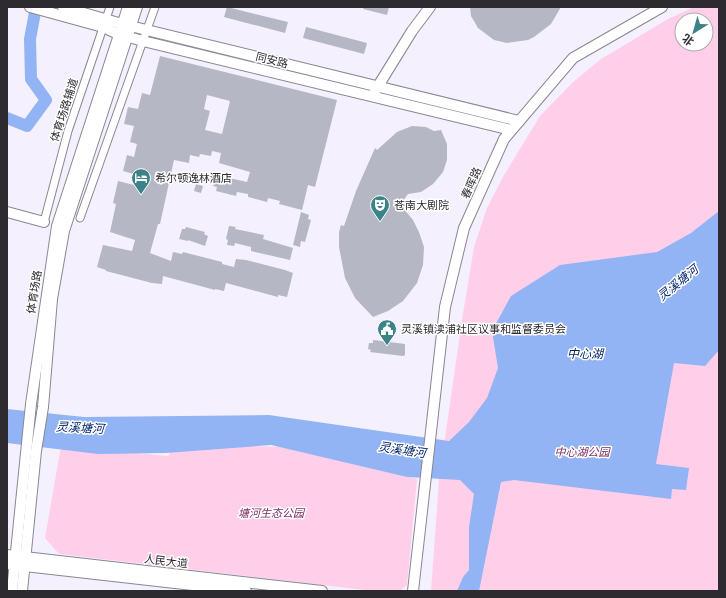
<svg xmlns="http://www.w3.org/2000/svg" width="726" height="598" viewBox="0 0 726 598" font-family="Literata,'Noto Sans SC',serif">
<rect width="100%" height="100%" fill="#f5f0fd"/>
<g fill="#ffcfea" fill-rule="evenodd">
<path d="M694 7H719V591H431L439 480 462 320 474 247 487 208 504 175 540 116 572 83 601 59 668 19ZM682 20H706V44H682Z"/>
<path d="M177 443 281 447 417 479 407 585 400 591H373L59 554 45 538 61 446 168 456Z"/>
</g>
<path fill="#92b4f5" d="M719 211V350L705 366 674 363 656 464 689 468 686 490 672 489 671 499 514 480 501 482 479 591H457L463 577 469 570V527L474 494 460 480 407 477 271 445 166 453 98 454 7 443V409L84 417 269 415 449 441 469 422 487 398 498 368 492 331 511 296 560 265 657 252 691 233Z"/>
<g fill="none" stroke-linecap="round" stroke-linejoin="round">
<path stroke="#92b4f5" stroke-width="12" d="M7 118 27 126 46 100 31 79 30 39 36 7"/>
</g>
<g fill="#b6b7c4" fill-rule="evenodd">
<path d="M227 7 288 22 285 33 224 17Z"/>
<path d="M364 7H389L387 15 363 9Z"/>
<path d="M470 7H561L551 24 534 37 528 40 507 43 494 40 478 28 471 16Z"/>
<path d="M306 27 367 43 364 54 303 38Z"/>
<path d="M160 56 337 100 315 187 308 185 302 210 279 204 280 201 268 198 267 202 248 197V194L237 192 236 196 216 191 217 187 213 186 216 175 247 182 250 172 219 163 221 153 212 151 211 156 200 154 199 157 190 155 189 163 174 160 160 224H158L150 253 171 261 173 252 182 254 183 252 222 262V264L234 267 236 259 246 260 285 270 293 273 287 297 278 295V297L226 283 224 291 215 289V290L163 276 162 284 152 283 106 271V270L97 267 103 245 132 251 135 240 110 232 116 204 113 203 118 181 134 185 137 175 123 171 127 155 134 157 137 144 130 142 134 126 124 124 128 107 138 109 142 93 150 95ZM207 95 230 101 222 134 205 130 210 111 204 109Z"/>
<path d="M412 126 426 127 434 131 441 130 447 144V160L443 172 433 184 421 192 408 194 403 201V208L413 220 419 232 424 247 423 265 417 283 403 301 388 311 373 317 355 298 345 278 339 247V232L341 225 344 226 356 191 375 148 377 150 397 132Z"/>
<path d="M196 184 203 186 201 193 194 191Z"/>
<path d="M301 212 309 215 308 219 311 220 305 242 301 241 300 247 293 245Z"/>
<path d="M229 226 236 227 235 229 264 235 263 239 293 248 290 260 251 251V247L235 243 234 246 227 245 228 240 226 239Z"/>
<path d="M186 227 205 232 204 234 208 236 205 246 188 240V241L179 239 182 229H185Z"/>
<path d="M373 340 405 344V355L403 356 370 352 371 350 368 349 369 343H373Z"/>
</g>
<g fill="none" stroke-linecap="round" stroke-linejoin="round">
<defs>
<g id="street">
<path d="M80 218 155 7"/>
<path d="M44 222 68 131 110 7"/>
</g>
<g id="secondary">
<path d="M30 7 103 27 118 34 143 41 511 130"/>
<path d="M63 7 122 24 519 121"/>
<path d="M375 91 412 31 430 7"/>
<path d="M7 212 44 222"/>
<path d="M7 555 322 591"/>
<path d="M7 564 246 591"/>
<path d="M12 591 31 404 57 226 128 7"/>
<path d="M22 591 36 451 43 407 52 299 64 231 137 7"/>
<path d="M413 591 445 307 464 228 504 139 573 58 662 7"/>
</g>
</defs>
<use href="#street" stroke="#8b8692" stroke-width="9"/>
<use href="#secondary" stroke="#8b8692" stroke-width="12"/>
<use href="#street" stroke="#fff" stroke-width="7"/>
<use href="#secondary" stroke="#fff" stroke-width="10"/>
</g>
<defs>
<symbol id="hotel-pin" viewBox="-11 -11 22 30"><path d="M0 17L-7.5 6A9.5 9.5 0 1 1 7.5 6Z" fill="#3b8388" stroke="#fff"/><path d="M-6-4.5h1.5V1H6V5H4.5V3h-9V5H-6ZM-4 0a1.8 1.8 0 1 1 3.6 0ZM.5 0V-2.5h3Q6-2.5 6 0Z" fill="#fff"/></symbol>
<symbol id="theatre-pin" viewBox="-11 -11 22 30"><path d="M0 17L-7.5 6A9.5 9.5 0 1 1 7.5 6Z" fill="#3b8388" stroke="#fff"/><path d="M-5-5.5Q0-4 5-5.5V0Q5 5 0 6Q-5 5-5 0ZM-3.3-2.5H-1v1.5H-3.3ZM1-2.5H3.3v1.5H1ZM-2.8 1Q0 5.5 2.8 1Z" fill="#fff"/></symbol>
<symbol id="civic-pin" viewBox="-11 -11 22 30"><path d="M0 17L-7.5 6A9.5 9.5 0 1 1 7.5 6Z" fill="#3b8388" stroke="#fff"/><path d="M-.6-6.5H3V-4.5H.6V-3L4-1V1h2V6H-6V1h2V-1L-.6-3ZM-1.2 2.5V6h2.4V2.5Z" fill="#fff"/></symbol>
</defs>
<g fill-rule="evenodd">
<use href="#hotel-pin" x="130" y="167" width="22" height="30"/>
<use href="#theatre-pin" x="369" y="194" width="22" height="30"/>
<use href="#civic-pin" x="376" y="318" width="22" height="30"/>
</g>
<g text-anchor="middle" stroke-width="3" stroke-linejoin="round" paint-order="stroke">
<g font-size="11" fill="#2d2b30" stroke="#fff">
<text transform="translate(272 60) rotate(14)" y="4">同安路</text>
<text transform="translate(64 110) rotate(-72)" y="4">体育场路辅道</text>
<text transform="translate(471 183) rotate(-66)" y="4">春晖路</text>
<text transform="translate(34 292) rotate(-81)" y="4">体育场路</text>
<text transform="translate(166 561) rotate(7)" y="4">人民大道</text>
</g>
<g font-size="11" fill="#2d2b30" stroke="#fff" text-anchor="start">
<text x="155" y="182">希尔顿逸林酒店</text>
<text x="394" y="209">苍南大剧院</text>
<text x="401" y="333">灵溪镇渎浦社区议事和监督委员会</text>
</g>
<g font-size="11" font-style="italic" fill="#802d63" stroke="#fff">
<text x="582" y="456">中心湖公园</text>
<text x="271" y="517">塘河生态公园</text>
</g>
<g font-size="12" font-style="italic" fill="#02226a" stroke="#fff">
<text transform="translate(678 283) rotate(-39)" y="4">灵溪塘河</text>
<text x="585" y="358">中心湖</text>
<text transform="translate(80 428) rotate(3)" y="4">灵溪塘河</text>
<text transform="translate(402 450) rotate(8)" y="4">灵溪塘河</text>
</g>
</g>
<rect width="726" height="598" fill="none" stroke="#2d2b30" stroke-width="16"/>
<g transform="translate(694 32) rotate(217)"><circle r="19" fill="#ffffff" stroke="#abaaac"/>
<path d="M0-3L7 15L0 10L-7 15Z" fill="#3b8388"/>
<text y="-6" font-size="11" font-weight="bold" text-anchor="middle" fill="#2d2b30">北</text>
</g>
</svg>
